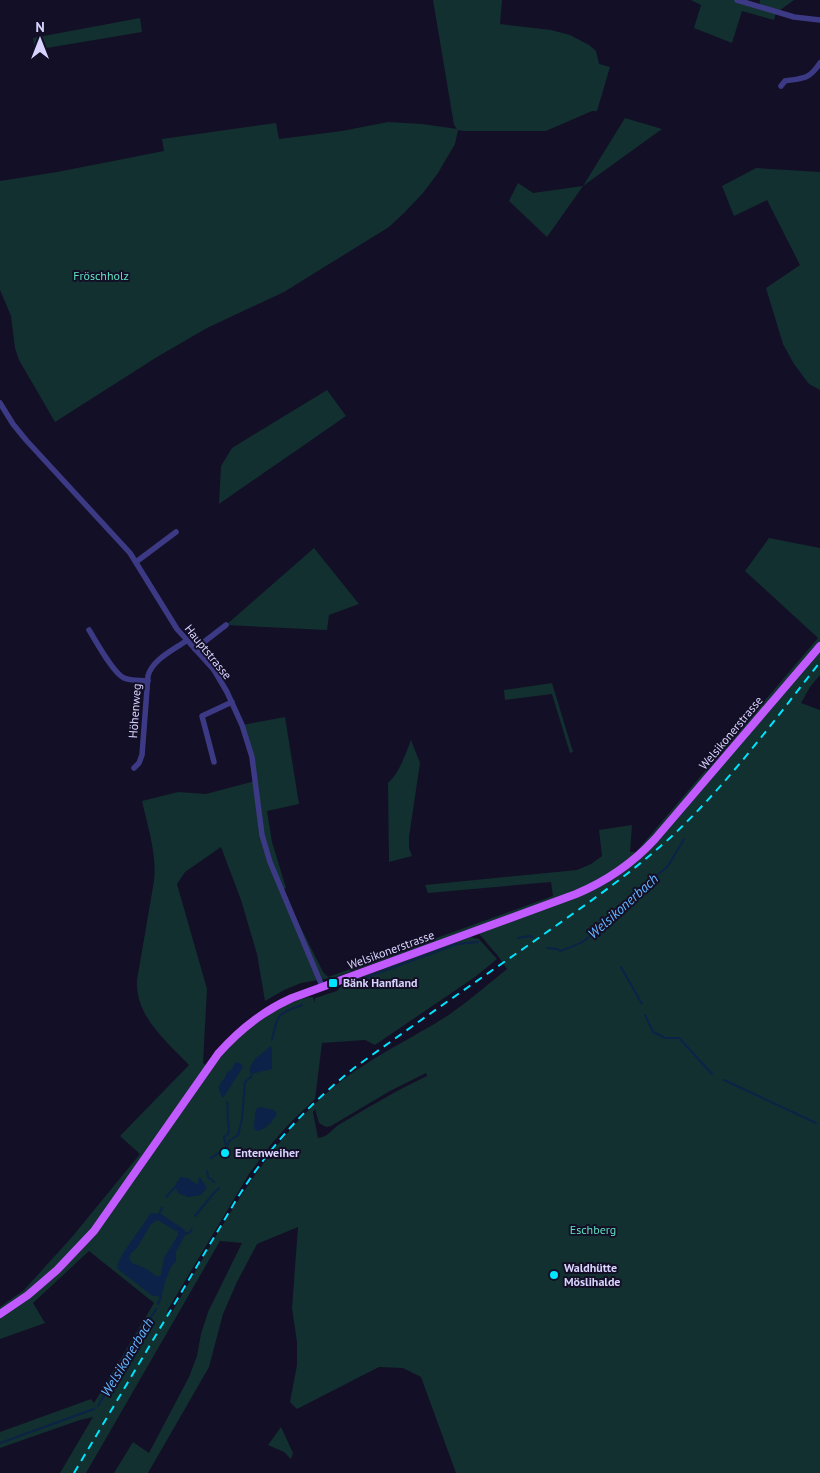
<svg xmlns="http://www.w3.org/2000/svg" width="820" height="1473" viewBox="0 0 820 1473" font-family="'PT Sans',sans-serif">
<rect width="100%" height="100%" fill="#130f26"/>
<g fill="#12302f" fill-rule="evenodd">
<path d="M433 0H502L500 24 551 30 570 35 589 45 596 51 599 64 610 67 597 111H592L546 131H464L458 130 455 144 438 173 423 193 405 212 389 227 284 292 207 328 157 357 55 422 19 360 15 348 11 316 0 290V181L57 172 164 151 162 139 276 123 279 139 342 131 388 122 422 124 457 129 454 125Z"/>
<path d="M691 0H737L759 7 760 0H794L776 13 774 20 742 11 732 43 694 28 701 5Z"/>
<path d="M140 18 142 32 35 50 33 38Z"/>
<path d="M625 118 662 129 583 186 547 237 509 201 518 183 533 193 583 186Z"/>
<path d="M756 168 820 172V390L809 384 794 364 783 344 766 288 800 265 767 200 734 216 722 186Z"/>
<path d="M327 390 346 416 219 504 221 466 232 448Z"/>
<path d="M769 538 820 548V675L810 687 801 703 820 710V1473H456L421 1377 403 1368 379 1367 297 1409 290 1402 297 1365V1342L292 1308 298 1227 257 1244 237 1282 223 1314 209 1367 148 1473H114L133 1442 149 1453 189 1377 197 1356 201 1334 208 1312 242 1243 220 1241 86 1473H60L93 1417 80 1420 0 1448V1432L91 1399 94 1403 154 1303 89 1251 33 1303 45 1323 0 1339V1307L24 1290 72 1237 140 1154 120 1136 189 1065C166 1041 135 1016 137 980L154 881C157 854 148 828 142 801L178 792 206 794 255 781 242 725 285 717 299 804 267 811 272 842 286 888 282 890 323 972 328 977 553 896 551 882 428 893 425 885 577 870 591 864 602 856 599 830 632 825 630 852H636L818 638 745 571ZM221 847 241 900 257 954 265 1001 284 990 301 983 336 977 474 928 498 956 507 969C488 984 470 1000 450 1014 415 1037 373 1056 340 1082 264 1142 219 1232 171 1314L167 1311 249 1174 273 1142 291 1122 315 1099 322 1043 365 1040 375 1045 475 977 497 959 479 939 470 937 343 984 337 991 315 998V1003L313 997C290 997 252 1025 236 1040 227 1049 220 1061 209 1067L203 1063 207 989 177 884 185 872ZM426 1073 427 1076C397 1090 369 1107 340 1124 331 1129 329 1137 318 1138L313 1112 315 1109 319 1123 326 1127 331 1126 390 1091Z"/>
<path d="M314 548 359 604 329 615 327 630 226 625Z"/>
<path d="M552 683 573 752 570 753 552 694 505 700 504 690Z"/>
<path d="M411 740 420 763 409 837V848L412 856 389 862 388 783C400 772 405 755 411 740Z"/>
<path d="M281 1427 293 1453 291 1459 284 1452 268 1445Z"/>
</g>
<g fill="#0c2248" fill-rule="evenodd">
<path d="M270 1046 272 1047V1069L251 1074 249 1070C255 1055 260 1057 270 1046Z"/>
<path d="M237 1062 241 1064 243 1067 223 1098C222 1095 219 1093 219 1090 217 1084 227 1078 227 1072L232 1069 235 1063Z"/>
<path d="M260 1107 274 1110 277 1114C273 1121 265 1130 257 1131L254 1128 255 1113 257 1108Z"/>
<path d="M180 1177 188 1178 196 1184 199 1182 198 1179 200 1177 207 1188 201 1195 188 1197 178 1193 175 1186Z"/>
<path d="M151 1213 161 1214 185 1230 186 1233 176 1252V1261L171 1267 166 1279 161 1297 151 1295 118 1269 117 1265 123 1253ZM158 1220 174 1230 178 1231V1235L164 1258 161 1274 159 1276H156L147 1269 132 1263 129 1258 131 1253 137 1248 151 1224Z"/>
</g>
<g fill="none" stroke-linecap="round" stroke-linejoin="round">
<g stroke="#0c2248" stroke-width="2">
<path d="M518 938 530 936 532 937"/>
<path d="M547 948 557 949 560 951C576 945 590 942 597 925L609 921 621 906 668 866 684 839"/>
<path d="M621 967 642 1004"/>
<path d="M359 980 457 944 478 942"/>
<path d="M645 1015 653 1032 665 1038H679L712 1074"/>
<path d="M272 1040C278 1015 276 1014 302 1005"/>
<path d="M724 1080 816 1123"/>
<path d="M226 1146 224 1137 228 1134C230 1128 228 1126 228 1120 227 1113 229 1109 227 1102"/>
<path d="M211 1158 226 1148 229 1141 238 1135 242 1119 245 1082 251 1077 252 1075"/>
<path d="M207 1171 208 1177 214 1182"/>
<path d="M214 1193 219 1188"/>
<path d="M166 1197 175 1187"/>
<path d="M159 1214 162 1208"/>
<path d="M195 1216 213 1194"/>
<path d="M186 1234 190 1232 192 1229"/>
<path d="M158 1304 161 1297"/>
<path d="M98 1406 156 1309"/>
<path d="M0 1443 94 1409"/>
</g>
<g stroke="#3d3a85" stroke-width="5.5">
<path d="M737 0 794 17 820 20"/>
<path d="M781 86 785 81C803 78 809 80 820 63"/>
<path d="M0 403 13 424 26 440 130 553 177 629 214 670 227 692 242 725 252 757 262 835 270 862 322 986"/>
<path d="M136 562 176 532"/>
<path d="M89 630C96 641 113 673 124 678 131 681 140 680 148 681"/>
<path d="M195 649 226 625"/>
<path d="M214 762 202 716 232 702"/>
<path d="M134 768 139 763 142 755 148 676C152 660 173 650 186 641"/>
</g>
<path stroke="#c25bff" stroke-width="8" d="M0 1314 28 1295 57 1270 94 1231 218 1054C239 1030 263 1011 292 998L576 894C607 881 632 864 655 839L820 646"/>
<path stroke="#00e5ff" stroke-width="2" stroke-dasharray="8 6" stroke-linecap="butt" d="M74 1473 238 1197C271 1145 306 1107 354 1068 412 1026 471 985 530 944 578 910 627 877 671 837 727 785 773 722 820 662"/>
</g>
<g fill="#00e5ff" stroke="#130f26" stroke-width="2">
<rect x="328" y="978" width="10" height="10" rx="2.5"/>
<circle cx="225" cy="1153" r="5"/>
<circle cx="554" cy="1275" r="5"/>
</g>
<g text-anchor="middle" stroke-width="4" stroke-linejoin="round" paint-order="stroke">
<g font-size="12" fill="#5fe0c0" stroke="#130f26">
<text x="101" y="280">Fröschholz</text>
<text x="593" y="1234">Eschberg</text>
</g>
<g font-size="12" fill="#d9d4ff" stroke="#130f26">
<text transform="translate(208 652) rotate(51)" y="4">Hauptstrasse</text>
<text transform="translate(135 711) rotate(-86)" y="4">Höhenweg</text>
<text transform="translate(731 733) rotate(-50)" y="4">Welsikonerstrasse</text>
<text transform="translate(391 950) rotate(-20)" y="4">Welsikonerstrasse</text>
</g>
<g font-size="12" font-weight="bold" fill="#d9d4ff" stroke="#130f26" text-anchor="start">
<text x="343" y="987">Bänk Hanfland</text>
<text x="235" y="1157">Entenweiher</text>
<text x="564" y="1272">Waldhütte<tspan x="564" dy="14">Möslihalde</tspan></text>
</g>
<g font-size="14" font-style="italic" fill="#62b6ff" stroke="#130f26">
<text transform="translate(623 906) rotate(-42)" y="5">Welsikonerbach</text>
<text transform="translate(127 1357) rotate(-59)" y="5">Welsikonerbach</text>
</g>
</g>
<g transform="translate(40 40)" stroke="#130f26" stroke-width="4" paint-order="stroke">
<path d="M0-4L9 19L0 12L-9 19Z" fill="#d9d4ff"/>
<text y="-8" font-size="14" font-weight="bold" text-anchor="middle" fill="#d9d4ff">N</text>
</g>
</svg>
